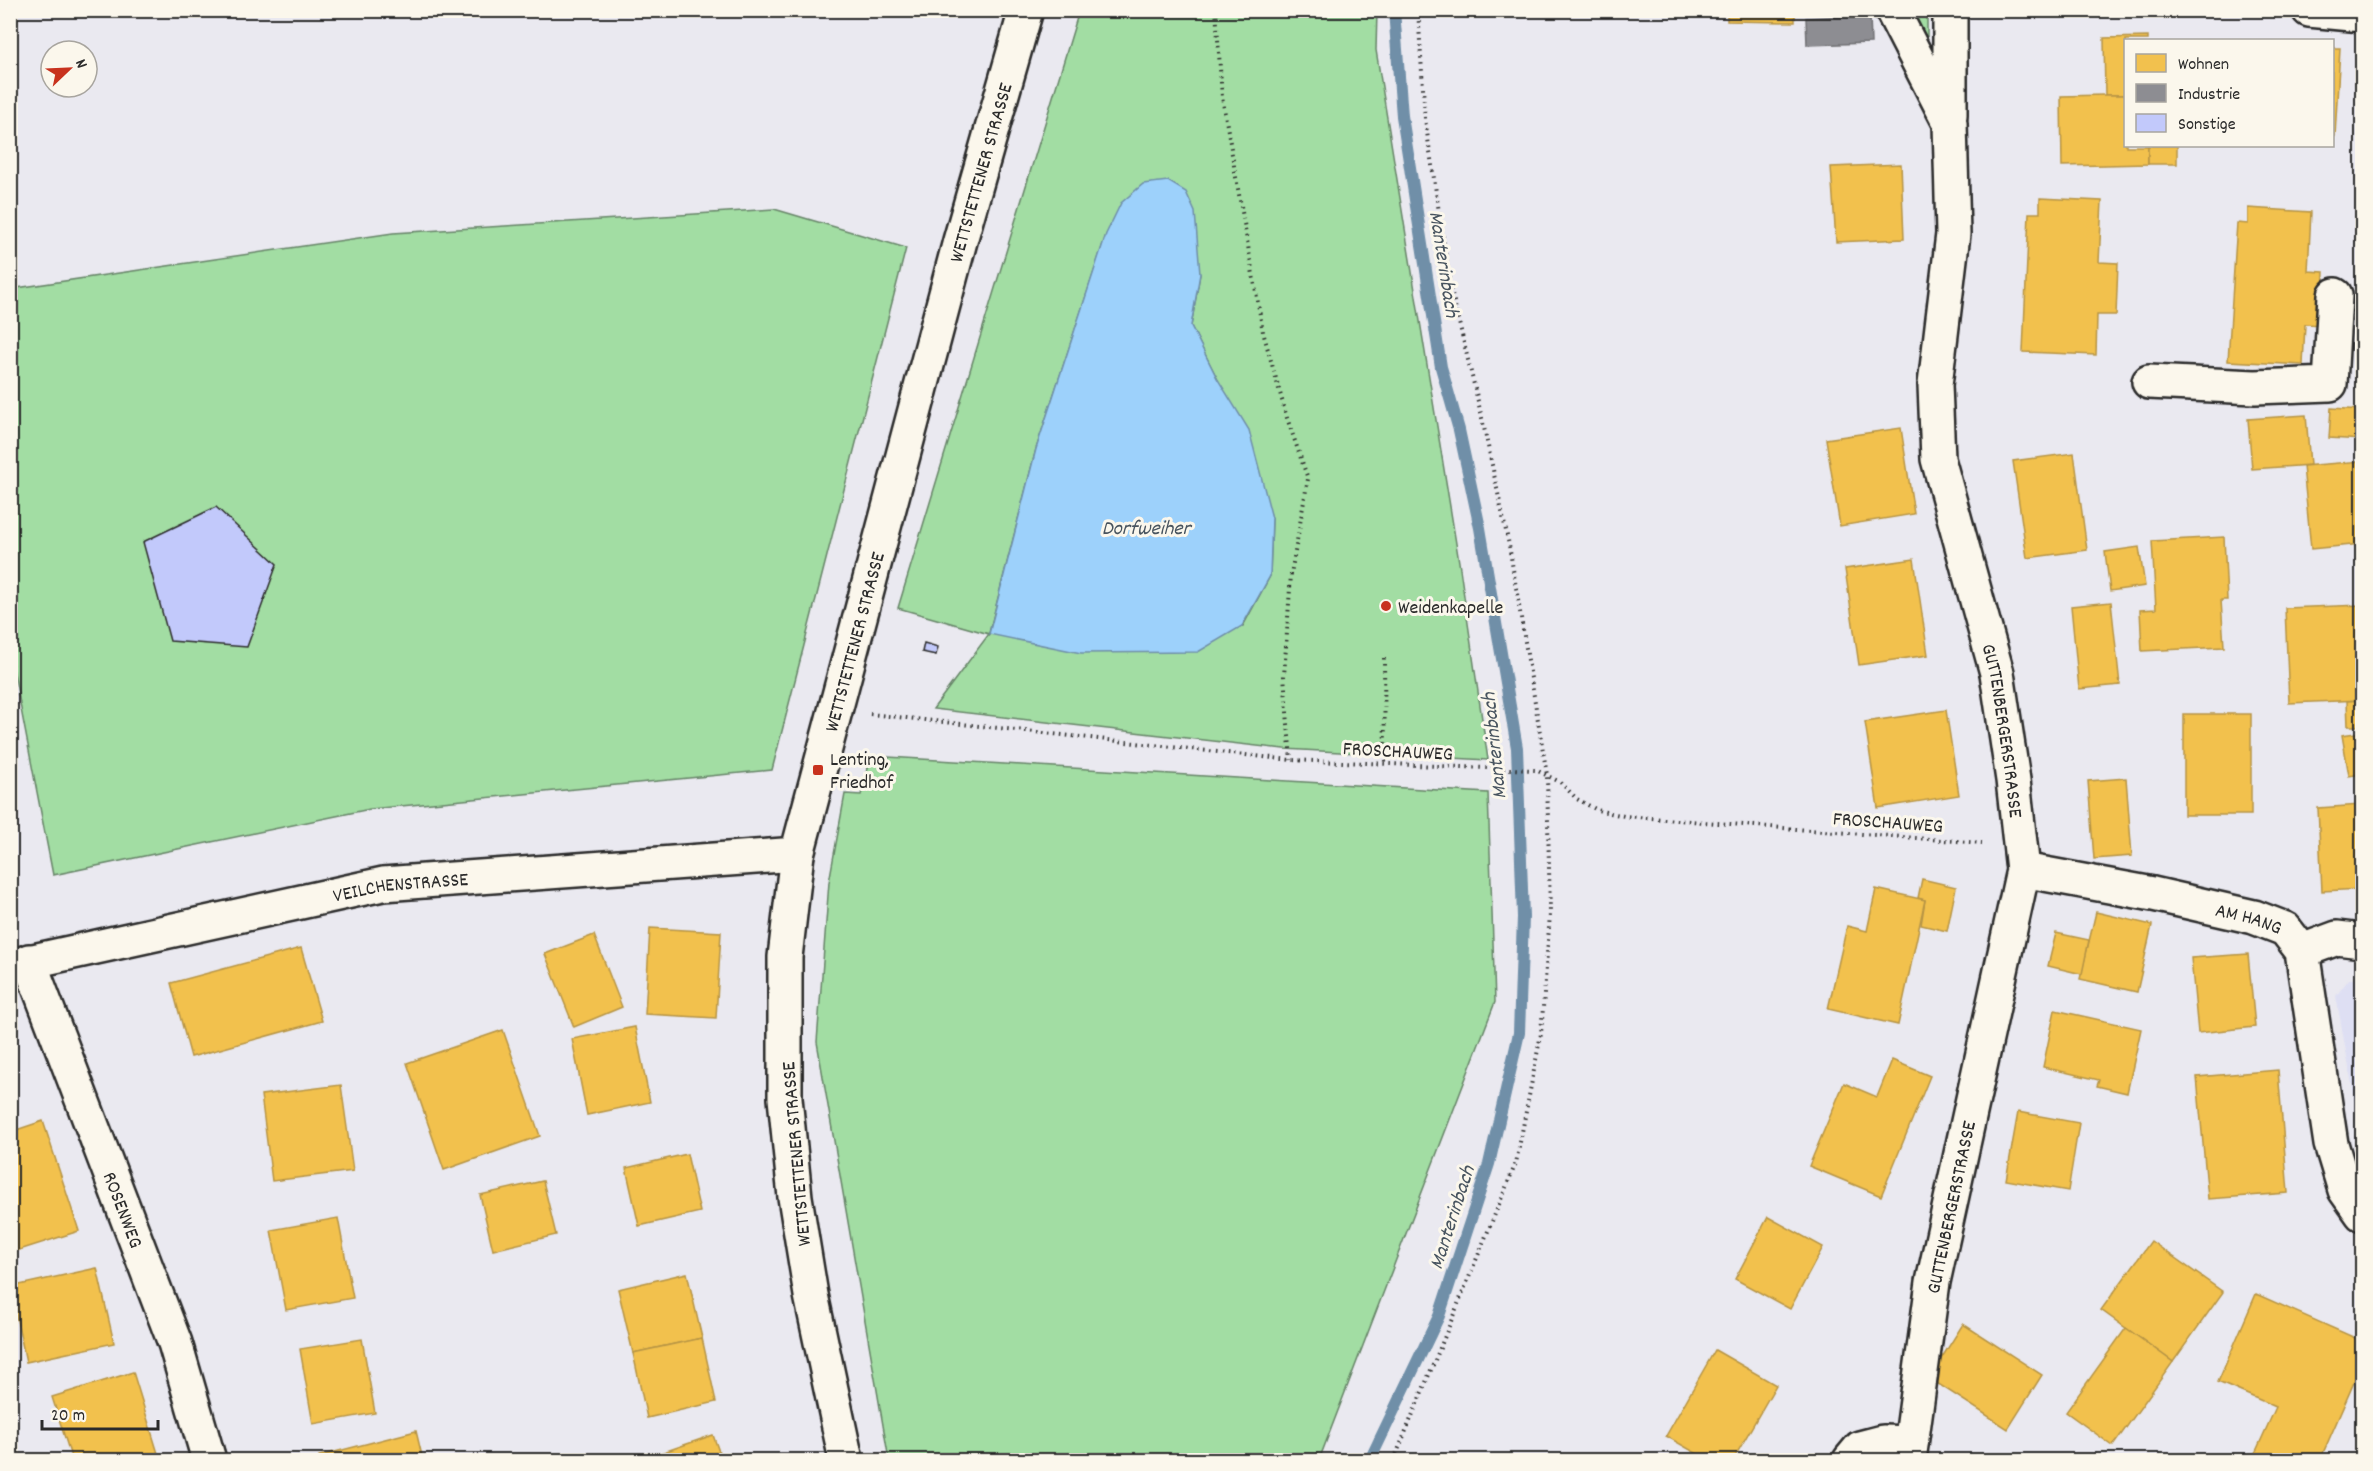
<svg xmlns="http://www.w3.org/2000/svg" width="2373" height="1471" viewBox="0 0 2373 1471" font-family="Dekko,sans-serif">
<rect width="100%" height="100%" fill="#eae9f0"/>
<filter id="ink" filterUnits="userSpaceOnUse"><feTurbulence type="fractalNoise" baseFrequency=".0167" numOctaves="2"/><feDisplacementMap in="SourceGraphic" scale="12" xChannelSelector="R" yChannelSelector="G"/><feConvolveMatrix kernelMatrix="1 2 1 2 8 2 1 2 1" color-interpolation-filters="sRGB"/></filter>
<g filter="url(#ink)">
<path fill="#dedff3" d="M2349 979H2362V1129L2355 1101 2336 996Z"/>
<g fill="#a2dda3" stroke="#668467" stroke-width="1.5" fill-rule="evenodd">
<path d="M1079 11H1377L1376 50 1459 562 1488 760 1284 749 933 709 989 634 898 608ZM1106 235 1200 274 1191 326 1217 378 1272 518 1270 576 1243 626 989 633 1036 449Z"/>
<path d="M1911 11H1927V44Z"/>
<path d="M774 209 906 248 772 770 370 809 53 875 11 657 10 289 393 233Z"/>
<path d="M871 756 1488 793 1495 1002 1319 1460H889L817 1042 829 882 845 794 861 795Z"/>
</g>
<path fill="#9dd1fb" stroke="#6f8fa8" stroke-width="1.5" d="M1168 181 1186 192 1195 212 1200 274 1191 326 1217 378 1249 430 1272 518 1270 576 1242 626 1198 652 1081 653 989 634 1036 449 1106 234 1121 203 1143 184Z"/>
<g fill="#f2c14e" stroke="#b69444" stroke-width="1.5">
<path d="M1727 10H1795V22L1727 21Z"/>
<path d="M2148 37V40H2126V95H2105L2104 38Z"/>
<path d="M2332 48H2340L2335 136 2332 135Z"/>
<path d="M2105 95H2126V146H2148V164L2062 166 2061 96Z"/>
<rect x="2148" y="146" width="29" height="18"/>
<path d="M1901 164 1904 239 1836 242 1831 167Z"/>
<path d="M2040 198 2102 201 2099 262 2118 263 2116 315H2097L2096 355 2023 352 2029 213H2040Z"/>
<path d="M2248 208 2311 212 2308 271 2324 272 2322 325 2305 324 2303 365 2228 361 2237 223 2248 224Z"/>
<path d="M2331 408 2362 410V440L2329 438Z"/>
<path d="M2306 415 2310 465 2252 469 2248 419Z"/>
<path d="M1901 428 1914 514 1840 526 1826 439Z"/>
<path d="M2074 453 2087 550 2027 558 2013 461Z"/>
<path d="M2362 461V544L2311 549 2303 466Z"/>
<path d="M2224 537 2227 600H2221L2224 647 2142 651 2140 610 2156 609 2152 541Z"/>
<path d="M2139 547 2145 586 2110 591 2105 552Z"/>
<path d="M1914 559 1928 655 1859 665 1845 569Z"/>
<path d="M2111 602 2120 685 2079 689 2071 606Z"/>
<path d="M2362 605V700L2289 703 2285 608Z"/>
<path d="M2362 700V726H2348L2347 701Z"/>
<path d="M1946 710 1959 795 1878 808 1865 722Z"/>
<rect x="2184" y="714" width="67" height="101"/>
<path d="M2362 732V774L2349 776 2342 735Z"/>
<path d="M2126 778 2132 856 2094 859 2088 781Z"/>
<path d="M2361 805 2362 889 2322 891 2318 808Z"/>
<path d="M1922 879 1956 887 1947 931 1921 925 1925 900 1918 898Z"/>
<path d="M1876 889 1925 900 1898 1025 1828 1009 1847 926 1867 931Z"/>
<path d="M2096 912 2152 925 2137 992 2080 979Z"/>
<path d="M650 928 721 932 716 1018 645 1014Z"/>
<path d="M2056 933 2089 940 2082 974 2048 966Z"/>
<path d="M594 935 622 1007 574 1027 545 954Z"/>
<path d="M301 948 322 1021 191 1057 171 983Z"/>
<path d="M2248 954 2255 1027 2198 1033 2191 958Z"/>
<path d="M2055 1010 2141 1029 2127 1093 2097 1086 2099 1080 2043 1067Z"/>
<path d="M635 1027 650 1102 587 1115 572 1039Z"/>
<path d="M503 1030 540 1136 444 1170 407 1063Z"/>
<path d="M1892 1060 1930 1076 1881 1196 1809 1166 1844 1083 1877 1097Z"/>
<path d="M2278 1070 2288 1193 2208 1199 2197 1077Z"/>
<path d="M341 1085 353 1171 272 1181 261 1095Z"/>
<path d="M2018 1112 2079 1123 2068 1191 2006 1180Z"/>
<path d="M43 1121 79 1231 10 1253V1132Z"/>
<path d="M687 1154 700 1212 639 1226 626 1168Z"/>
<path d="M543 1181 556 1235 493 1250 480 1195Z"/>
<path d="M1768 1217 1823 1247 1790 1309 1735 1279Z"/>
<path d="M338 1218 353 1298 286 1310 271 1230Z"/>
<path d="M2151 1241 2223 1292 2173 1362 2101 1310Z"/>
<path d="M97 1268 114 1343 26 1362 10 1287Z"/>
<path d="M687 1273 702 1338 633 1353 618 1289Z"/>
<path d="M2256 1294 2362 1341V1364L2320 1460H2252L2276 1407 2218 1382Z"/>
<path d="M1963 1324 2042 1375 2008 1429 1929 1378Z"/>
<path d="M2126 1328 2173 1362 2113 1446 2066 1412Z"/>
<path d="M702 1338 716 1402 647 1418 633 1353Z"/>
<path d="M362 1339 375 1413 313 1424 300 1349Z"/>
<path d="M1715 1350 1776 1385 1733 1460H1708L1666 1436Z"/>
<path d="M133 1372 160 1460H72L52 1397Z"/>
<path d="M416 1431 423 1460H320L319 1456Z"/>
<path d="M713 1435 722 1460H657L655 1455Z"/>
</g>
<path fill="#8d8d92" stroke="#707073" stroke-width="1.5" d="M1870 15 1871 43 1807 45 1806 18Z"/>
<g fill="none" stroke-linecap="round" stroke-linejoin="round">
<path stroke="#6f8fa8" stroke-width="12" d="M1370 1460 1439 1316 1489 1164 1519 1033 1523 917 1517 748 1480 528 1459 430 1441 367 1402 116 1394 10"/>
</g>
<g fill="#c2c9fb" stroke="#2b2b2b" stroke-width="1.5">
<path d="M216 507 277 564 247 647 170 641 143 542Z"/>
<path d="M924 643 938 647 936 655 922 652Z"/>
</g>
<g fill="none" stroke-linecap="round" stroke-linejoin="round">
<defs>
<g id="minor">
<path id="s1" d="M1892 10 1950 123 1953 234 1935 385 1938 459 1997 673 2013 780 2023 870 1933 1282 1909 1460"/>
<path d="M1950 10V115"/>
<path d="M2309 10 2362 15"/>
<path d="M2149 382 2255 387 2330 384 2335 295"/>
<path id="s2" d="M2023 870 2153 894 2254 917 2285 929 2302 951 2331 1144 2345 1190 2362 1214"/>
<path d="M2302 951 2337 938 2362 941"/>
<path id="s3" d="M29 961 175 1343 209 1460"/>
<path id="s4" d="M10 966 383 884 797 854"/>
<path id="s5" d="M846 1460 811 1295 795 1197 785 1098V957L797 854 960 241 1026 10"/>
<path d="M1850 1460 1860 1448 1883 1442 1911 1443"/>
</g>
</defs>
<use href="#minor" stroke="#2b2b2b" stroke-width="38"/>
<g stroke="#2b2b2b" stroke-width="4" stroke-dasharray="1.5 4.5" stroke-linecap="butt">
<path d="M1216 10 1222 97 1263 332 1287 418 1308 479 1291 574 1284 676 1291 760"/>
<path d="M1384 658 1385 765"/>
<path d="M870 714 1291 760 1536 770 1560 782 1577 799 1597 810 1624 816 1982 843"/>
<path d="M1394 1460 1516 1163 1541 1034 1550 914 1547 775 1509 545 1482 418 1450 285 1425 119 1418 10"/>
</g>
<use href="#minor" stroke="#fbf7ec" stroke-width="33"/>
</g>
</g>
<g fill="#c8321e" stroke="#fbf7ec" stroke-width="2">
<circle cx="1386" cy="606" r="6"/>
<rect x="812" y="764" width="12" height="12" rx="3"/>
</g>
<g text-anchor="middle" stroke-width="6" stroke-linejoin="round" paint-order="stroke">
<g font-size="20" fill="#2b2b2b" stroke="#fbf7ec">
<text dy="7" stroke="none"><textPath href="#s5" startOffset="1318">WETTSTETTENER STRASSE</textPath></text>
<text dy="7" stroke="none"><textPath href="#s5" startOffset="832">WETTSTETTENER STRASSE</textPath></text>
<text dy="7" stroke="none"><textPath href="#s1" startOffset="744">GUTTENBERGERSTRASSE</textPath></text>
<text transform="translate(1398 750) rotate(3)" y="7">FROSCHAUWEG</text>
<text transform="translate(1888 821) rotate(4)" y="7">FROSCHAUWEG</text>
<text dy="7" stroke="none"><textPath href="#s4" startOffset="399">VEILCHENSTRASSE</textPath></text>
<text dy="7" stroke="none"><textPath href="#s2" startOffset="231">AM HANG</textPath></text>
<text transform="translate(795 1154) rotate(-95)" y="7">WETTSTETTENER STRASSE</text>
<text transform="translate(1950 1207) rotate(-78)" y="7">GUTTENBERGERSTRASSE</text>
<text dy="7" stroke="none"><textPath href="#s3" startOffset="266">ROSENWEG</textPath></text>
</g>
<g font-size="20" fill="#2b2b2b" stroke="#fbf7ec" text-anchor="start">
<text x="1398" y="613">Weidenkapelle</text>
<text x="830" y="765">Lenting,<tspan x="830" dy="23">Friedhof</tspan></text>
</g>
<g font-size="21" font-style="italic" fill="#48545f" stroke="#fbf7ec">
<text transform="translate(1445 264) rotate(81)" y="7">Manterinbach</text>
<text x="1146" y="534">Dorfweiher</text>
<text transform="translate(1493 746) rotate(-96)" y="7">Manterinbach</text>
<text transform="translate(1451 1217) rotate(-72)" y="7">Manterinbach</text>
</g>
</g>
<rect width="2373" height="1471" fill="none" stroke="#fbf7ec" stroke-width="36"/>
<rect x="18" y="18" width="2337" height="1435" fill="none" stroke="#2b2b2b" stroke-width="2" filter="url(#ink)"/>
<rect x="2124" y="39" width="210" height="108" fill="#fbf7ec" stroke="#a8a59f" stroke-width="1.5"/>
<rect x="2136" y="54" width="30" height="18" fill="#f2c14e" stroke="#a8a59f" stroke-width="1.5"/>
<text x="2178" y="69" font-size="18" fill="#2b2b2b">Wohnen</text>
<rect x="2136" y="84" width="30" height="18" fill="#8d8d92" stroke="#a8a59f" stroke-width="1.5"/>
<text x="2178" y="99" font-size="18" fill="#2b2b2b">Industrie</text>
<rect x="2136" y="114" width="30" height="18" fill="#c2c9fb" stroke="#a8a59f" stroke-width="1.5"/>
<text x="2178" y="129" font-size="18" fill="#2b2b2b">Sonstige</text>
<g transform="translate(69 69) rotate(67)"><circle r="28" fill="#fbf7ec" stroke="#a8a59f" stroke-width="1.5"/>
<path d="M0-4.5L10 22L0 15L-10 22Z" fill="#c8321e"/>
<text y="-9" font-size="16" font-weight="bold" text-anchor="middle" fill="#2b2b2b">N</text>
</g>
<path d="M42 1420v9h116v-9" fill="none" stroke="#2b2b2b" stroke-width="3"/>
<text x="51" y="1420" font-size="18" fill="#2b2b2b" stroke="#fbf7ec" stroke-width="4.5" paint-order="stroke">20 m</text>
</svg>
